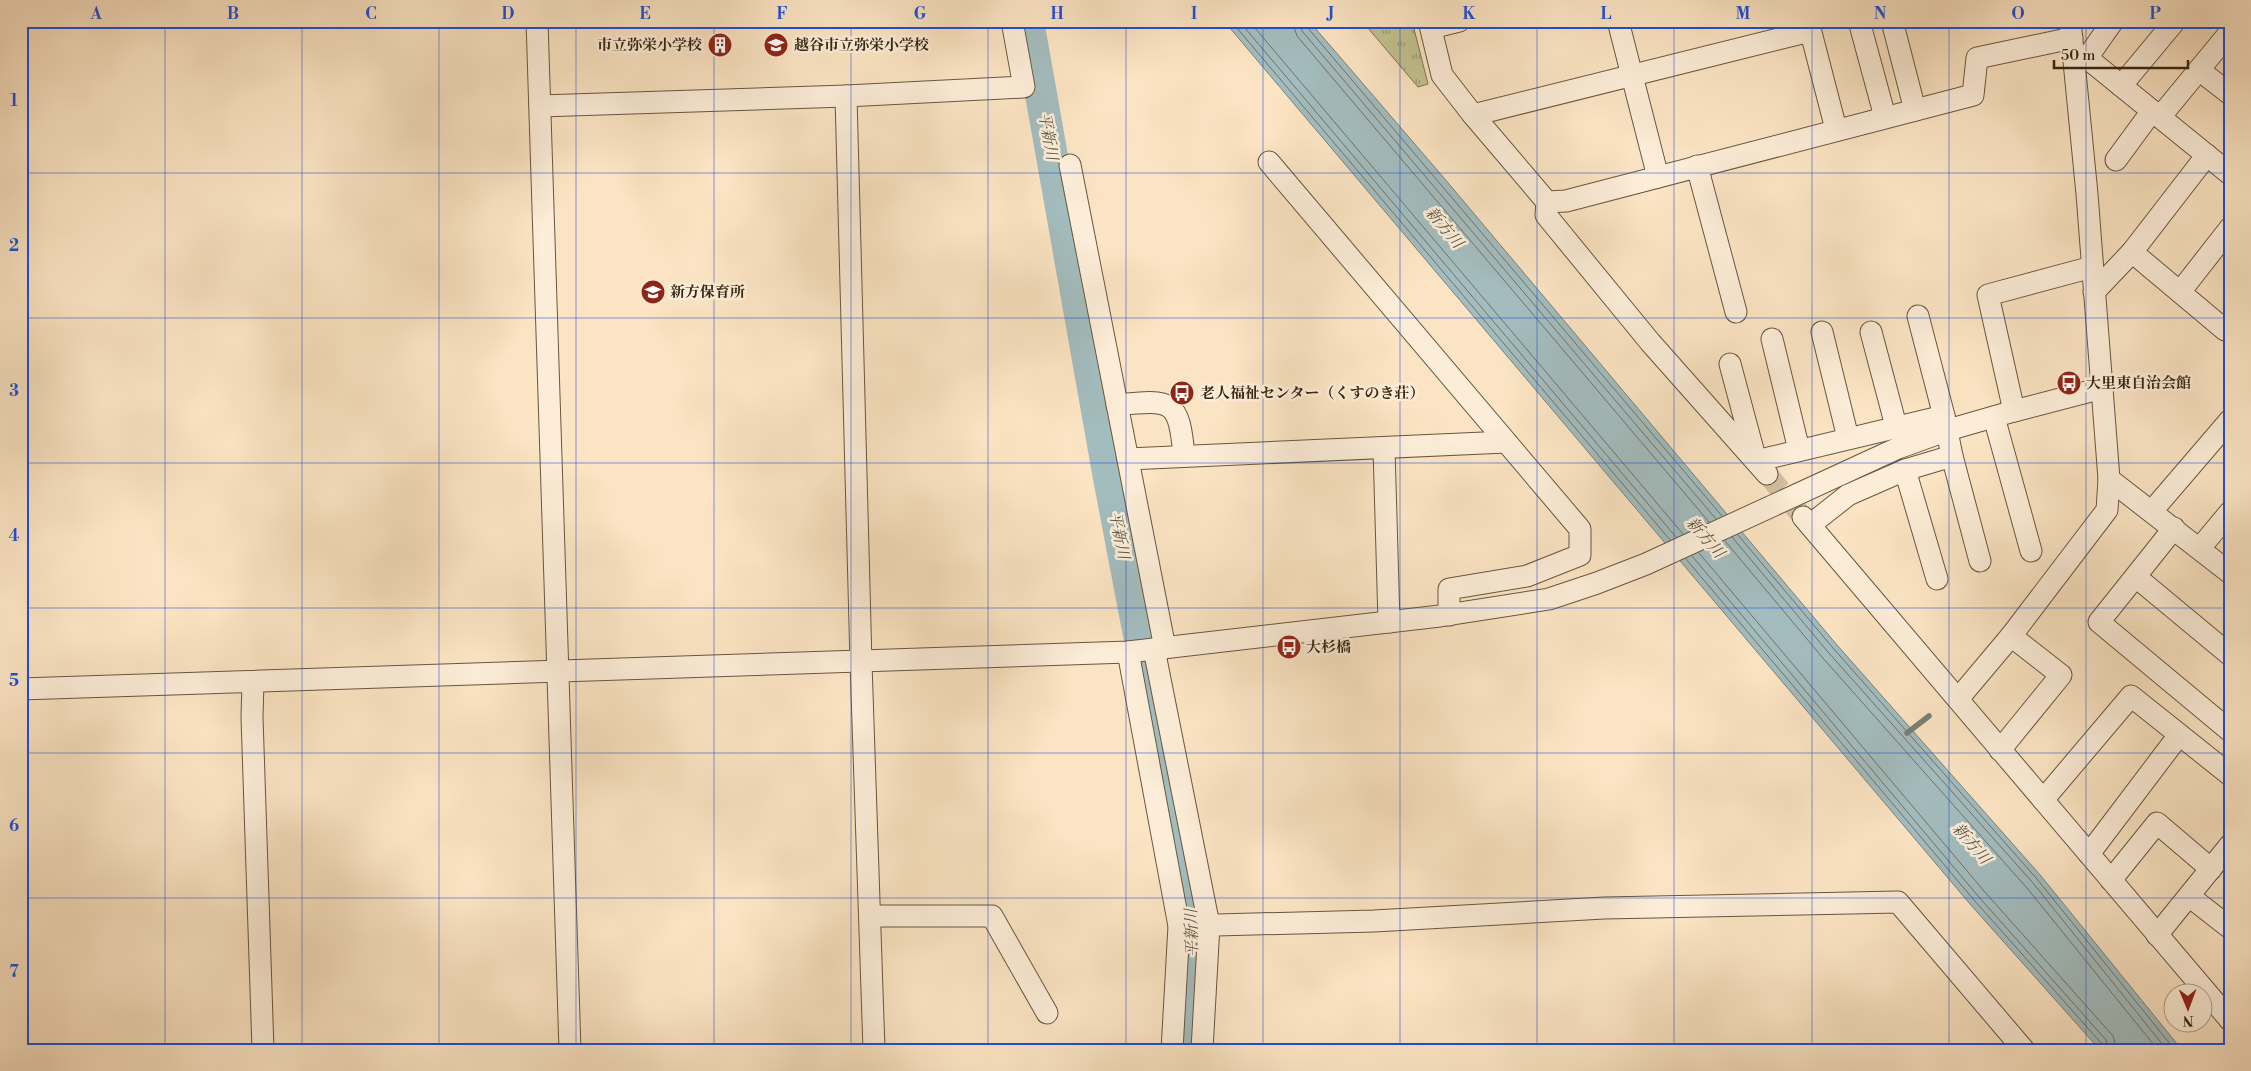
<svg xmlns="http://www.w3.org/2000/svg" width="2251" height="1071" viewBox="0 0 2251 1071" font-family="'Libre Bodoni','Noto Serif JP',serif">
<defs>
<pattern id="park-tufts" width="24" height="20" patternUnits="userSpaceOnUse" patternTransform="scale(1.25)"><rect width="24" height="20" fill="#c3c290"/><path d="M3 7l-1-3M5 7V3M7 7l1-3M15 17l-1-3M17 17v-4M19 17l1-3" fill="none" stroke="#9f9e74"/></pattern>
</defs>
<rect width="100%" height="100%" fill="#fbe4c3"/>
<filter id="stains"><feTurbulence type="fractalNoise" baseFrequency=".004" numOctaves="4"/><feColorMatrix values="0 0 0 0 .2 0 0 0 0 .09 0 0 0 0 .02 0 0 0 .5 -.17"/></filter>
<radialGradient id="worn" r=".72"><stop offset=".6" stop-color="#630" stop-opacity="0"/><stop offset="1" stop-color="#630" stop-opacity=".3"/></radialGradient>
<path fill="url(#park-tufts)" stroke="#7e7451" d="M1362 21H1412L1428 84 1418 87Z"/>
<path fill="#a3bcbe" stroke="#788079" d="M1224 21H1309L1444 178 1837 645 2041 876 2182 1050H2100L1970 904Z"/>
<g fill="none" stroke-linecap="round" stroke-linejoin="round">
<g stroke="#6e7268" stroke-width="1">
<path d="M1231 21 1670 540"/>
<path d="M1239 21 1676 537"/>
<path d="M1249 21 1683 534"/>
<path d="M1292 21 1297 36 1709 522"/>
<path d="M1300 21 1302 31 1716 519"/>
<path d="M1306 21 1307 27 1722 516"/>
<path d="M1738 535 1833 648 2037 879 2175 1050"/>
<path d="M1732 537 1828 652 2033 883 2167 1050"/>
<path d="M1725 541 1822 657 2027 888 2158 1050"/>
<path d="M1699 553 1984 891 2113 1036 2117 1050"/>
<path d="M1692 556 1978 896 2106 1040 2109 1050"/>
<path d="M1686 559 1974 900 2102 1044 2103 1050"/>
</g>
<path stroke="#788079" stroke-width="5.5" d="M1907 733 1929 716"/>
<path stroke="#a3bcbe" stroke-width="32" d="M1028 21 1109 478 1190 902 1193 944 1189 1050"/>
<path stroke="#d4bea0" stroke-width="21" stroke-dasharray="21 11" stroke-linecap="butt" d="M1767 474 1803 517"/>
<defs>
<g id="minor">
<path d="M537 21 570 1050"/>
<path d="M1429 21 1442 75 1473 115 1547 202 1566 201 1973 95 1977 58 2072 38"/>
<path d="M1618 21 1658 177"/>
<path d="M1808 21 1836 129"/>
<path d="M1859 21 1885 117"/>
<path d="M1892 21 1915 110"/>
<path d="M2070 21 2087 194 2109 479 2230 573"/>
<path d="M1431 28 1459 21"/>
<path d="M2074 55 2087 58 2230 174"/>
<path d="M2087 58 2113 21"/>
<path d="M2199 70 2230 94"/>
<path d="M2121 86 2175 21"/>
<path d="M846 96 861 663 874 1050"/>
<path d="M540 106 846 96 1024 87 1012 21"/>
<path d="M1473 115 1810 31"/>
<path d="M2160 117 2230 32"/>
<path d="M2116 160 2152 111"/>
<path d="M1269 162 1580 529V555L1527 576 1449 589V615"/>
<path d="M1070 165 1165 648"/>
<path d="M1697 166 1736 312"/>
<path d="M1547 202 1546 215 1650 342 1767 474"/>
<path d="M2132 252 2225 330 2230 324"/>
<path d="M2094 292 2132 252 2207 155"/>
<path d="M2180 292 2230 228"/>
<path d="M1918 316 1944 416"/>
<path d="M1822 332 1848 438"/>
<path d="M1871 332 1896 426"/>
<path d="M1772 339 1799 450"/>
<path d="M1730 364 1756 461 1944 416 1952 456 1905 470 1848 495 1810 525"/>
<path d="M1117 405C1173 399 1179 400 1184 456"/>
<path d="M2014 411 1988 295 2092 267"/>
<path d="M1994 417 2031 551"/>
<path d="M1384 448 1389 622"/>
<path d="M1952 456 1980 561"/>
<path d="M1128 459 1506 442"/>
<path d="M1905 470 1937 579"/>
<path d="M2152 511 2230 420"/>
<path d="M1803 517 2230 1020"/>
<path d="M2174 528 2099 622 2230 731"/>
<path d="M2200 548 2230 512"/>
<path d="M2136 577 2230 655"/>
<path d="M1154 649 1209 925 1202 1050"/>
<path d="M1128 652 1179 926 1172 1050"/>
<path d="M253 682 252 717 263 1050"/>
<path d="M21 689 1128 652 1440 616 1549 599 1597 583 1646 564 1898 448 1948 430 2014 411 2102 388"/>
<path d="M1958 699 2011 636 2107 510 2109 479"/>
<path d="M2000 750 2061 675 2011 636"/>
<path d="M2043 800 2131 696 2230 775"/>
<path d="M2089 854 2179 735"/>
<path d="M2111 880 2157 823 2211 869"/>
<path d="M2189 896 2230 928"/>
<path d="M870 916H992L1047 1013"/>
<path d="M1179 926 1374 921 1604 908 1898 902 2024 1050"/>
<path d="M2157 935 2230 845"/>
</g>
</defs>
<use href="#minor" stroke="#69563e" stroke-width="23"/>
<use href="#minor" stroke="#fcedd8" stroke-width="21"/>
</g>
<path fill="none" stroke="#1d4ed8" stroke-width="1" stroke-opacity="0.55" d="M165 21V1050M302 21V1050M439 21V1050M576 21V1050M714 21V1050M851 21V1050M988 21V1050M1126 21V1050M1263 21V1050M1400 21V1050M1537 21V1050M1674 21V1050M1812 21V1050M1949 21V1050M2086 21V1050M21 173H2230M21 318H2230M21 463H2230M21 608H2230M21 753H2230M21 898H2230"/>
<defs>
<symbol id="building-disc" viewBox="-11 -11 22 22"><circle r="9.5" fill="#8f2418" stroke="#fcedd8"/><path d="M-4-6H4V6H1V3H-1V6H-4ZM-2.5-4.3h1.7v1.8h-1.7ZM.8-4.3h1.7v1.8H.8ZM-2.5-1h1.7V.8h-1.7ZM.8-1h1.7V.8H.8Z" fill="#fff"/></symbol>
<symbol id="school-disc" viewBox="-11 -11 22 22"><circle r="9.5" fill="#8f2418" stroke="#fcedd8"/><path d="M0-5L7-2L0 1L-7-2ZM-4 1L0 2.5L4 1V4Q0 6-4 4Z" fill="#fff"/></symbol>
<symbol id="bus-disc" viewBox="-11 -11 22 22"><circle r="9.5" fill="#8f2418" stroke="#fcedd8"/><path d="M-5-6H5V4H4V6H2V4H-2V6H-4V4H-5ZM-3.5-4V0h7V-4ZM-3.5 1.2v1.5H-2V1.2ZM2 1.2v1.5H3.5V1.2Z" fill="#fff"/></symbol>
</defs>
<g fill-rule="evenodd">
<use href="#building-disc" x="706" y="31" width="28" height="28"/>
<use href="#school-disc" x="762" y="31" width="28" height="28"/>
<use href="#school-disc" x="639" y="278" width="28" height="28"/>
<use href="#bus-disc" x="2055" y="369" width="28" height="28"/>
<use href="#bus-disc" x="1168" y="379" width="28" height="28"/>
<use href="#bus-disc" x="1275" y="633" width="28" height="28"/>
</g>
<g text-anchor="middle" stroke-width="5" stroke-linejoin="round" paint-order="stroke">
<g font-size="15" font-weight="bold" fill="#382712" stroke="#fcedd8" text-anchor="start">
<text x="702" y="50" text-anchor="end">市立弥栄小学校</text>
<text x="794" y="50">越谷市立弥栄小学校</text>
<text x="670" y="297">新方保育所</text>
<text x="2086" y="388">大里東自治会館</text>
<text x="1200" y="398">老人福祉センター（くすのき荘）</text>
<text x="1306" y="652">大杉橋</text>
</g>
<g font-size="16" font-style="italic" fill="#585446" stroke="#fcedd8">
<text transform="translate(1049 136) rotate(80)" y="6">平新川</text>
<text transform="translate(1445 227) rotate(50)" y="6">新方川</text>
<text transform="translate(1120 535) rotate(79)" y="6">平新川</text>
<text transform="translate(1706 537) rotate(49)" y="6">新方川</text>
<text transform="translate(1972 843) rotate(49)" y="6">新方川</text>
<text transform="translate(1191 933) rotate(-92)" y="6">平新川</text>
</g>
</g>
<rect width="2251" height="1071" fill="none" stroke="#fbe4c3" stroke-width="55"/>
<g transform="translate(2188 1008) rotate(179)"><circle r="24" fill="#fcedd8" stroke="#ae9e89"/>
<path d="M0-4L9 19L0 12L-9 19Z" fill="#8f2418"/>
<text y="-8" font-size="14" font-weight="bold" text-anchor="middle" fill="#382712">N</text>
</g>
<path d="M2054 60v8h134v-8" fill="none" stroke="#382712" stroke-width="2.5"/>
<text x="2061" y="60" font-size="15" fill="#382712" stroke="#fcedd8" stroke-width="4" paint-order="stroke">50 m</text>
<rect x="28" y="28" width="2196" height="1016" fill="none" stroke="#1d4ed8" stroke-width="2"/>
<g font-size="16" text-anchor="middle" font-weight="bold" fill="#1d4ed8">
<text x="96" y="19">A</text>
<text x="233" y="19">B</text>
<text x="371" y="19">C</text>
<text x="508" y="19">D</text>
<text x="645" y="19">E</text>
<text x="782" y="19">F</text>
<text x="920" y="19">G</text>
<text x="1057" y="19">H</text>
<text x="1194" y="19">I</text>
<text x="1331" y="19">J</text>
<text x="1469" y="19">K</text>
<text x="1606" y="19">L</text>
<text x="1743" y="19">M</text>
<text x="1880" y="19">N</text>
<text x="2018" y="19">O</text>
<text x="2155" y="19">P</text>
<text x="14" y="106">1</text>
<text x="14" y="251">2</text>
<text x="14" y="396">3</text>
<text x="14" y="541">4</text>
<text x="14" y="686">5</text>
<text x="14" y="831">6</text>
<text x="14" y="977">7</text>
</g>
<rect width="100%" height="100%" filter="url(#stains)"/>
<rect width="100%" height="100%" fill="url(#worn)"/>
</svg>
